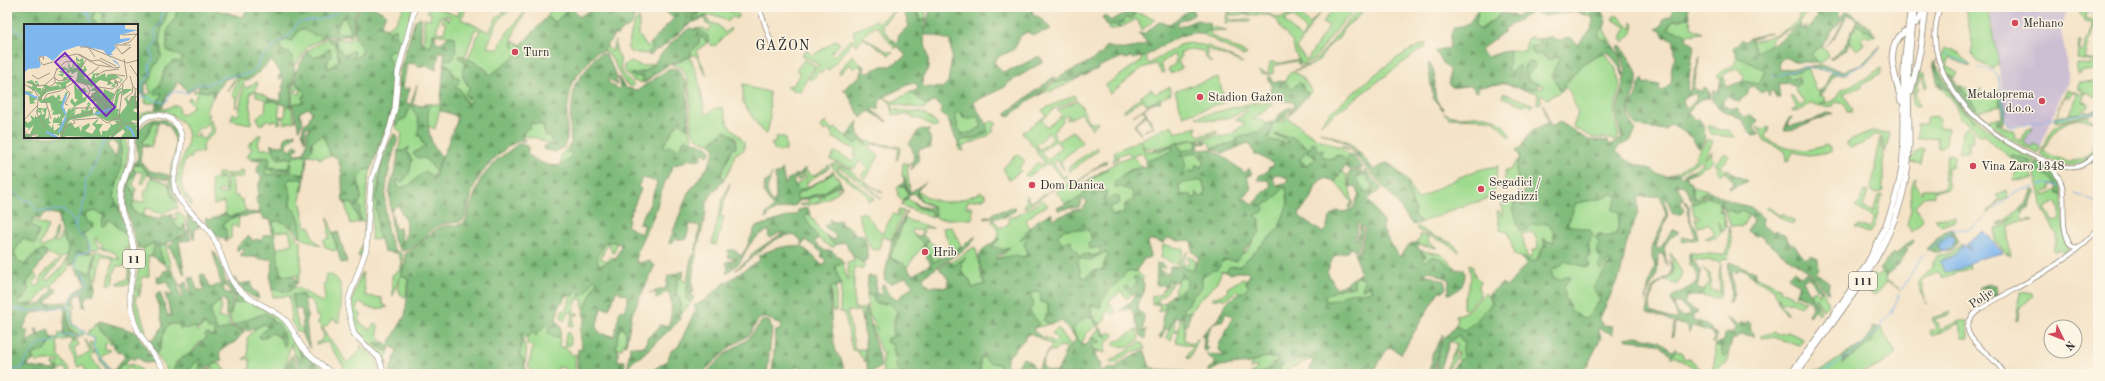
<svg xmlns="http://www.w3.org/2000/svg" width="2105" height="381" viewBox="0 0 2105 381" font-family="'Old Standard TT',serif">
<defs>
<pattern id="forest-firs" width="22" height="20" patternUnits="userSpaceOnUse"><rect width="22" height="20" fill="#7fbb7a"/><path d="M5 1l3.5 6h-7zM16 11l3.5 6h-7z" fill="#689864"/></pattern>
</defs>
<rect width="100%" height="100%" fill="#fcf5e5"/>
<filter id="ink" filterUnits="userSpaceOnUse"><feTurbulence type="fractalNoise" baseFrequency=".025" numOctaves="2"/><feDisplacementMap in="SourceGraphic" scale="8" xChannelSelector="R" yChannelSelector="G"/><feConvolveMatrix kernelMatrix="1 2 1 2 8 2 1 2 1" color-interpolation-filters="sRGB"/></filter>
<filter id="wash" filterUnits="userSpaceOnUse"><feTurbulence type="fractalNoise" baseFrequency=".012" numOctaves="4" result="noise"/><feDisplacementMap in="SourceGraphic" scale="16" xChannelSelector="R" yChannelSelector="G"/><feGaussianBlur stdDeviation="0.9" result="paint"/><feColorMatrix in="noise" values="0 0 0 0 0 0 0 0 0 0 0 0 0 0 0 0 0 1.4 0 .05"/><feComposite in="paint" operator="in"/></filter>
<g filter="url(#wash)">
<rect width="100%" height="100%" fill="#f4e3c7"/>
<path fill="#ccbed3" d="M1989 7H2067L2061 31 2068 69V83L2061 93 2053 117 2038 152 2023 145 2032 123 2008 126Z"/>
<g fill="#9fdb8f" stroke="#65835d" fill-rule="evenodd">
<path d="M169 7H177L176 16 167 32V50L182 57V59L179 62 173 61 163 73 160 85 157 88 158 92 162 94 156 106V103H145L146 95 152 92 149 90V84L145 83 152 76 151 71 161 57 160 34Z"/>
<path d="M404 7H412V9L406 36 396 68 392 67 386 56 390 50H395L396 29 392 31 384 28C395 27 400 15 404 7Z"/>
<path d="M428 7H435L458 16 460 7H465V11L461 19 489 32 498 15H501L506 7H514L502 16 495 27 487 47 498 49 501 46 500 45C506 32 517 21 527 9 522 20 509 34 513 47L515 48 513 44 514 41 521 45C519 59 500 65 491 76L485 68 468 59 480 30 475 29 465 57 463 56 459 58 466 62C462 76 461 77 470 88L466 96 471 101 467 103 462 93 455 88C458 81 451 66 444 63V60L453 59 455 37 433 34 432 44 427 46 424 44V18L430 19 431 12H427ZM440 16H450L449 22 447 18 443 17 442 22 446 23 444 33 436 32Z"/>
<path d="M557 7H572L555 22 547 17 550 12 548 10Z"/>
<path d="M698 7H718L732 12 733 11 727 7H730L740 16 736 19 734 16 727 22C719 12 702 16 691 20V18L700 14 698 13 686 19 685 16 699 11Z"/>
<path d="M892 7H900L881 26 896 46 895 49 877 26 870 29 863 37 888 52H893L889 56 888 54 863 38 856 46 853 31 876 20 879 23 893 12Z"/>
<path d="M916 7H925L926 19 917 21 921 16 918 14Z"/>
<path d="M1223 7C1237 7 1251 11 1265 13 1270 14 1275 17 1280 18L1308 7 1303 11 1302 17 1310 24 1325 7C1313 19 1307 35 1296 48L1307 60 1329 26 1323 24C1330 7 1340 7 1356 7L1357 9 1342 23 1314 59 1302 65 1295 53 1292 41 1282 30 1277 20 1269 15H1255L1234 9 1228 13 1241 12 1251 15H1228V20L1251 19V21H1236L1225 24 1228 8ZM1293 16 1306 30 1301 39 1284 20Z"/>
<path d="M1363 7H1365L1358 17 1344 28 1338 39 1330 45 1319 60 1314 64 1294 71C1300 67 1308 66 1314 61 1333 44 1343 22 1363 7Z"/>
<path d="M1477 7H1498L1500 15 1479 30 1475 27Z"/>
<path d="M1562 7H1599L1601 9 1593 15H1585L1581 9H1563Z"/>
<path d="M1812 7 1814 9C1802 14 1803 22 1793 28 1787 31 1774 35 1770 40L1771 43 1768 47 1756 52 1752 42C1768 38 1786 32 1798 20L1799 15Z"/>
<path d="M1965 7H1987L1999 65 1995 66 1994 69 1978 62 1971 53 1973 46Z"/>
<path d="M2079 9 2087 11 2086 18 2098 22V24H2094L2085 59 2098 61V63L2077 59 2079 41H2081L2079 50 2083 51 2093 23 2083 20 2084 18 2078 12Z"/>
<path d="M95 11 102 12V25H98L93 18Z"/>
<path d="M1134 13 1144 15 1156 19 1142 30 1137 19 1121 27 1109 30 1108 27 1114 24 1121 26 1118 23 1126 17H1134Z"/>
<path d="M1614 16H1618L1631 29 1632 22 1634 24 1632 33 1623 42 1621 38 1626 27 1612 19Z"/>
<path d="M344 17 351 29 349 34 335 32 341 19Z"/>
<path d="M639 17V35L647 47 650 44 653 46 647 54 630 52 627 46 629 45C630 38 633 21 639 17Z"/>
<path d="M1685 18H1689L1692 28 1703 33 1687 35 1668 30 1670 24 1673 20 1680 21Z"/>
<path d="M708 19V22L718 25 725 33 730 28 731 30 715 46 711 45 701 31 694 29 702 28 708 31 712 26 706 24 705 20Z"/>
<path d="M1605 23 1604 30 1613 46H1610L1597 34Z"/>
<path d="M1856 24 1874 35 1871 38 1864 35 1861 39 1864 44 1857 50 1849 43Z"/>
<path d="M1211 27 1227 30 1211 31 1210 33 1212 36 1247 54 1243 56 1203 34 1210 30Z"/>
<path d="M299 29H302L320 35 321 40 308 46 296 65 280 47 279 43 295 36Z"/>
<path d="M355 36 363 51 356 58H353V51L344 55 338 47 335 38 349 40Z"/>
<path d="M1531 36 1533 39H1539L1540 54 1547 59 1559 56 1561 58 1552 75 1561 91 1547 99 1543 95 1540 97 1542 102 1537 104 1538 93 1520 89 1537 88 1542 89 1544 86 1529 81 1527 76 1532 68 1525 65 1523 73 1518 79 1517 77 1520 73 1516 67 1511 72 1507 68 1509 63V50L1525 51 1527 39Z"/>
<path d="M703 37 707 43 696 51 707 75 705 74 697 57 695 55 691 56V52L699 43V39Z"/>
<path d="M328 38 334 42 339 59 332 67 327 69 330 49 314 58 307 51Z"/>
<path d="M851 39 853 41 829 70 825 69 822 73 819 71 812 80 809 79 816 67 820 66 806 57 804 58 802 54 807 50 812 56 836 40 840 44 831 53 834 56Z"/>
<path d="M615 41 616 51 620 58 621 72 634 85 632 87C616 81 618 57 603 51L606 46 612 52Z"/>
<path d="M1187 43 1208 46 1243 63 1205 48 1208 55 1207 57 1212 63 1206 58 1203 51 1192 49 1180 53 1181 57 1178 62 1182 68 1171 74 1168 69 1176 63 1175 61 1177 59 1174 54 1160 64 1164 72 1162 73 1156 64 1142 68 1110 94 1106 85 1142 60 1141 58 1144 56 1149 64 1180 45Z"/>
<path d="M1426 43 1425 49 1420 50 1321 124C1325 115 1337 107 1345 100 1370 79 1395 55 1426 43Z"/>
<path d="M1821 46 1826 50 1829 57 1819 64 1811 55 1816 48Z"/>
<path d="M1946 48C1955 49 1967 57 1970 66L1950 58 1947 66 1957 73 1954 78 1948 73 1941 56 1943 50Z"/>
<path d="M1603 52 1615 67 1620 85 1614 115 1619 137 1616 141 1605 138H1594L1573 127 1578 113 1570 92 1564 86 1581 66Z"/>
<path d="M852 55 862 65 861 68 859 65 855 69 849 64 840 74 839 72Z"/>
<path d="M690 57 698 77 705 113 707 114 715 108H723L728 124 744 142V150L735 154 732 165 724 180 721 174 737 140 732 134 715 138 711 143C705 142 698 141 694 135 686 124 696 90 682 68L672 65Z"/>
<path d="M1737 57 1765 70 1761 80 1757 84 1743 81 1744 76 1737 68 1723 75 1724 78 1721 79 1718 77V74L1734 65Z"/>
<path d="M805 59 815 66 801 89 802 91 801 92 788 88V85L792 86 801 73 796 70Z"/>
<path d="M1298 59 1300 66 1296 61 1273 66V74H1261L1258 71 1268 74 1270 62 1282 63Z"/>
<path d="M629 61 642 66 653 64 646 71 637 73 639 77 644 76 645 81 651 78 645 83 633 81 624 70V65Z"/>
<path d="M1936 64C1960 109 1991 136 2035 160L2031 169 2024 165 2031 162 2021 157 2012 155 2011 158 1989 141 1984 133 1981 136 1961 118 1953 101 1940 88 1947 89 1963 111 1975 121C1967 112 1934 75 1936 64Z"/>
<path d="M2077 64 2098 65V69L2081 72V74L2077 75Z"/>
<path d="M1808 68 1817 91H1819L1820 95 1823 96 1826 102 1820 103C1831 104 1838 98 1842 89L1859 82 1881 68 1882 73 1863 83 1862 87 1843 93 1852 108V112H1847L1845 104 1836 102 1833 106C1824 107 1817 106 1811 103L1803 109 1793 111 1792 110 1797 107 1791 97 1792 95 1801 106 1805 103 1795 90 1796 86 1800 82 1798 77 1787 78 1786 73 1799 72Z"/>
<path d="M1292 72C1302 74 1306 83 1312 91L1309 94 1297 86 1290 88 1284 83 1289 73Z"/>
<path d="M1090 73 1050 92 1048 90 1038 96 1052 84Z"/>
<path d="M1919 73 1925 75 1927 87 1925 88 1922 76 1917 85 1919 89 1915 92 1919 106 1913 105V92Z"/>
<path d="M236 77H241L246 80 243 84 246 88 257 82 258 84 254 92 250 93 251 124 231 120 233 113 237 116 239 113 243 88 241 86 236 108V99L232 94 239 80 233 83 228 92 227 90Z"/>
<path d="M1218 77 1225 102 1183 116 1175 91Z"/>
<path d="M295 78 297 84 306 92 302 98 304 102 292 104 293 90 299 95 301 90 298 88 297 91 294 89Z"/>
<path d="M2098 81V98L2083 92V90H2079V82Z"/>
<path d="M743 84 749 85 752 88 769 92 770 120 767 134 762 131 743 103Z"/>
<path d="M417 85 412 108 417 116 421 136 426 146 413 153 425 158 436 171 433 177 425 172 408 186 399 188 396 180 400 181 409 174 412 160 407 152 409 147 404 151H398L402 134 395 127 401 120 406 118Z"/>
<path d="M1959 85 1974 92 1981 89 1980 95 1998 91 2000 106 1979 111V113L1989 120 2000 117 1996 122 2000 126 2015 131 2014 137 2021 141 2027 129 2032 128 2024 143 2031 147 2033 144 2041 147 2037 154 2012 140 1976 113 1974 111 1977 108Z"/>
<path d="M1169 87 1171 94 1147 105 1143 99 1124 112V110L1151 89 1155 94Z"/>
<path d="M2067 89 2080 94 2085 93 2082 102 2088 103 2090 105 2083 110 2084 112 2098 110V112L2056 122V117L2081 113 2069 114 2077 94 2072 92 2069 97 2064 96 2057 115Z"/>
<path d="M194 90 206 92 214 91 212 95 213 97 205 112 209 114 207 118 209 121 211 119 212 125 215 127 214 133 204 142 202 153 193 152 191 159 188 157 184 163 181 183 184 192 193 204 190 206C188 198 179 193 177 183 174 162 198 144 183 124 179 118 172 116 166 111L147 114 137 121V117C148 107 164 112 176 105L180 108 178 112 182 115 193 107V105L188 100 190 97 194 101 197 94 193 91ZM207 123 211 130 204 139 198 137 200 132 196 137 192 136 200 127 202 129Z"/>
<path d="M256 91 268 97V102L273 101 280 104 278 116 285 117 286 105 291 107 295 121 284 124 283 118H279L281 123 278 124V121H269L267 119 263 124H259L257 117 265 112 266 100 256 96Z"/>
<path d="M911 92 927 106 924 109 893 104 892 109 924 113 938 125 936 128 920 119 911 117V115H893L891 103 884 97 892 102Z"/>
<path d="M1503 93 1534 105 1530 108 1526 104 1523 105 1502 97Z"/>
<path d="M1074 95 1076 99 1054 109 1042 121 1047 127 1062 115 1057 110 1077 101 1081 105 1089 123 1098 122 1092 129 1081 113 1067 120V118L1070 116 1067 115 1062 118 1063 121 1053 132 1055 138 1059 141 1073 131 1082 142 1061 161 1064 170 1057 160 1053 162 1063 177 1067 175 1068 178 1065 181 1049 163 1027 177 1025 175 1038 162 1041 165 1044 162 1036 152 1037 150 1022 133 1046 115 1042 110ZM1048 132 1053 139 1039 150 1036 144 1042 140ZM1055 141 1062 147 1047 160 1040 152Z"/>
<path d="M1253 103H1272L1273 105 1253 119 1264 121 1265 124 1268 123 1261 131 1237 139 1238 141 1230 144 1212 148 1210 143 1202 140 1218 135 1222 137 1232 134 1245 123 1236 120 1249 109 1247 107C1236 119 1210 124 1196 117Z"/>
<path d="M432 104 441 105V109L439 112 435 129 428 126 427 110Z"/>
<path d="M958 112 962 113 963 118 971 119 978 116 982 126 973 132 963 134 958 128 955 114Z"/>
<path d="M1443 112C1466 127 1490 99 1511 136L1509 137 1495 121 1488 119 1449 118Z"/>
<path d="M1285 116 1316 138 1343 149 1349 155 1346 160 1337 155 1329 159 1322 156 1321 153 1324 151 1316 150 1315 144 1310 149 1292 137 1276 134 1289 141 1288 143 1270 140 1268 138 1272 132 1271 125 1275 122 1277 124 1279 121 1285 122 1283 118Z"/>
<path d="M1932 116 1939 118V127L1948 128 1946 144 1942 148H1937V137L1917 139V125H1926V119Z"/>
<path d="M2089 116 2090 119 2098 123C2067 113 2057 126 2043 151 2058 159 2080 169 2091 150 2094 145 2095 140 2098 136V150C2078 173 2064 166 2040 155 2054 123 2055 122 2089 116Z"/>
<path d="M682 117 684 127 689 129 693 140 679 150 669 146 665 148 663 146Z"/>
<path d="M993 121 997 124 992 128 994 131 986 137 962 147 964 151 959 150 961 140 973 139 985 134 986 124Z"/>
<path d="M153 122H159L151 147 142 143V141L149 133Z"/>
<path d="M826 122 832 130 836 128 855 144 859 140 866 143 867 141 874 143 900 147 901 149 897 160H896L899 148 871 144 870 149 879 156 865 179 861 175 868 168 860 161 854 169 830 160 835 152 852 161 856 156 854 155 856 150 832 137 833 135 828 129 824 131 821 126Z"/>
<path d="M531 123 543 125 544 132 551 138 552 146 537 138 522 136 526 129 529 128Z"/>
<path d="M1172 125 1175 133 1197 127 1195 132 1199 136 1217 131V133L1200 139 1187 140 1159 148H1144L1141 139Z"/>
<path d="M1707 125 1720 130H1729L1735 137 1712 135Z"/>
<path d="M1757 127 1762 130 1766 127 1769 128 1765 137C1782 151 1806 153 1826 145L1831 148V152L1809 155 1793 152 1789 160 1786 161 1785 151 1765 141Z"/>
<path d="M1966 127 1974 133 1973 142H1966L1969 144V151L1959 153 1962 131Z"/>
<path d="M1871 131 1890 133 1885 153 1882 138 1879 135C1872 134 1870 139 1865 142 1861 145 1855 146 1850 148L1846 144 1852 139Z"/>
<path d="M258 135H261L258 143 261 149H274L276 157 279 159 306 155 313 148 312 141 323 135 331 156 319 159 318 156 307 155 304 175 293 172 265 175V171L267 169 274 171 290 170V162L288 168 267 167 269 163 268 156 265 158 263 155V158L258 157 252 160 247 157 252 148 248 146Z"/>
<path d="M121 137H127L126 146 128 150 120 210 114 197 121 167Z"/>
<path d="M776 137H785L786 150 779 152 775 150 771 143 773 144 775 142Z"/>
<path d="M1880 138C1884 146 1883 180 1883 191L1876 194 1870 191 1875 171 1876 155Z"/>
<path d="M1708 139 1713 141 1704 159 1712 151 1711 157 1713 161 1696 172 1691 171 1704 163 1700 160 1679 174 1668 175 1678 172 1697 158 1695 156Z"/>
<path d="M1140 140 1144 150 1155 152 1170 147 1173 149V151L1151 160 1145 159 1144 153 1132 156 1143 167 1129 170 1115 187H1121L1132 191 1134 199C1128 203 1124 204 1124 213L1113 215 1111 213 1109 207 1116 205 1110 198 1107 201 1104 200 1107 194 1101 192 1094 184 1087 189 1086 185 1096 176 1107 170V168L1120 160 1131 156 1128 152 1117 156 1118 159 1112 162 1115 158 1114 152Z"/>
<path d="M1193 140H1197L1196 149 1188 151 1180 150 1179 143Z"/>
<path d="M569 145 571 146 569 150 572 154 566 163 561 166V155Z"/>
<path d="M1097 147 1098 151 1091 155 1069 172 1068 167Z"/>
<path d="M1307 149 1309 154H1312L1314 157 1317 158 1306 166 1300 159Z"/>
<path d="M1921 149H1924L1921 164 1911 162V158L1915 155V152Z"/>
<path d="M1196 152 1206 163H1204L1202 168 1199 166 1195 171 1191 172 1190 169 1189 172 1184 171 1183 156Z"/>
<path d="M1725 153 1729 156 1721 166 1726 171 1723 174H1719L1716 170 1719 168 1715 163Z"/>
<path d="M1017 154 1025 161 1019 168 1021 171 1009 180 1003 168Z"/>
<path d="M1948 154 1955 155 1952 168H1948L1946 179 1948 180V190L1934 191V196L1923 197 1915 207 1923 218C1922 224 1915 227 1912 232L1907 225C1908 220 1910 215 1911 209 1912 202 1907 182 1916 178L1914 185 1919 189 1920 192H1922V189H1944L1945 181 1943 179Z"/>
<path d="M382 157C382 162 379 169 379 175 377 197 374 218 381 239L371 240 374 180Z"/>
<path d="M1518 160 1517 179 1510 186 1504 179 1505 171 1510 170Z"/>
<path d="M903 163 913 164 907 166 910 192 909 194 905 177 902 176Z"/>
<path d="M836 164 850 169 858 177 883 193 864 182 882 199 844 170 838 167 837 169 875 198 870 201C862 186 841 180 831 165Z"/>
<path d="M133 165H140L148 173 143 184 141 183 143 173 136 171 133 185 136 188 135 197 129 183 134 168Z"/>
<path d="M829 165V168L806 183 808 187 799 191 793 183 796 185 807 177 806 175 798 181 797 180 807 171 810 175 814 176Z"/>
<path d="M2016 165 2030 172 2034 179 2013 181 2018 169 2015 167Z"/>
<path d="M1498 166 1493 197 1463 206 1422 222 1414 217V210L1408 189 1410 186 1417 200C1444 185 1467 170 1498 166Z"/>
<path d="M365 169H371C362 198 369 229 361 258L358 256 364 240 365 221H360L361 217 358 206 361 198 358 179Z"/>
<path d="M2033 169C2042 172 2053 175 2056 185H2050V190L2044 192 2045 196 2057 190 2058 193 2063 194 2064 228 2068 248 2065 253 2058 249 2056 252 2053 250 2057 242V235L2043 210 2039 187ZM2057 202 2060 210 2059 220 2053 222 2045 208Z"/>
<path d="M240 170 244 171 243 178 227 176 217 178V173L239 174Z"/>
<path d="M1342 172 1346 175 1353 202 1350 209 1348 208 1352 202 1335 182Z"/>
<path d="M834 173 840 181 838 183 824 192 798 200 796 195Z"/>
<path d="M1364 174 1374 188 1371 190 1372 196 1369 191 1366 193 1356 179Z"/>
<path d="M151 177 167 183 178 208 168 210 163 214 152 211V209L145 208 144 215 138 216 132 208 133 202H144L145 190 148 188 150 180H149Z"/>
<path d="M229 177 232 178 234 196H238L239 200 242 199 246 212 229 217 225 214 224 202 214 205 211 180 224 178 226 190 218 191 219 194 227 193 226 178Z"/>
<path d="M297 178 304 180 300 200 306 227 310 226 313 238 321 246 300 237C302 226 299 213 290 206L291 195 287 182 290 179Z"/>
<path d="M1074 179 1085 191 1081 197 1066 204 1056 192Z"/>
<path d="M1202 180 1206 192 1204 196 1200 197 1196 192 1197 197 1193 199 1191 195H1180L1179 183Z"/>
<path d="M1064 182 1024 209 1027 200 1025 197 1027 195 1030 203Z"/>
<path d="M730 183 720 216 724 217 716 245 712 244 722 201Z"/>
<path d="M899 186H905L908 195 903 201 898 196 897 188Z"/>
<path d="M1692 186 1708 190 1695 199Z"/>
<path d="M836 187 838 190 842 187C836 197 810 208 799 205L809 202 807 198 819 195V198L821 199V194L824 197 823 193Z"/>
<path d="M1286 187 1288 203 1279 228 1240 266 1227 270 1226 272 1221 271C1221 285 1197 298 1191 312L1186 313 1182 311C1184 305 1190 303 1192 296L1200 290 1202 278 1205 275 1224 261 1246 252 1252 243 1257 218 1254 215 1262 212 1265 204C1274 199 1279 190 1286 187Z"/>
<path d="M1864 190 1868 192 1863 207 1873 212 1878 196 1882 195 1875 226 1869 233 1855 228 1859 226 1869 228 1872 225 1873 217 1855 207 1860 202Z"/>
<path d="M2006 190 2008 197 1997 203 1998 205 1988 213 1986 212 1997 205 1996 202 2000 200 1996 195Z"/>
<path d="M918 191C941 208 956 203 981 192L987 196 983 199 968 201 966 207H972L973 219H937L933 206 922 201 918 196Z"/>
<path d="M1611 194 1618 195 1619 223 1616 234 1607 237 1599 243 1597 254 1611 262 1597 294 1600 300 1588 317 1583 318 1570 310 1569 304 1565 298V293L1563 287 1569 279 1566 277 1560 280 1554 278 1551 272 1553 269 1558 268 1564 261 1587 267V260L1590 255 1588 240 1593 236 1590 230 1567 226 1576 203 1604 198Z"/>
<path d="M1707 197 1717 200 1722 207 1719 211 1723 212 1726 227 1727 226 1723 232 1717 221 1722 232 1716 238 1711 237 1710 239 1705 238 1714 233 1708 224 1698 227 1695 219H1699L1698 216 1695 217 1691 204 1693 202 1694 204Z"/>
<path d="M908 198 917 207 932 212V218L901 205Z"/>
<path d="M1502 199 1514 201 1513 208 1520 229 1526 230C1532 222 1539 223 1548 224L1554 232V242H1548L1544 238V246L1535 262 1514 255 1509 233 1500 230 1497 211H1499L1502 217ZM1532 232C1537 238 1539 242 1537 250H1532V257H1527L1522 234Z"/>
<path d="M1043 200 1048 205 1037 211 1026 220 1030 228 1020 240 1028 233V238L1024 245 1027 250 1026 257 1015 255 996 259 1006 252 1008 247 1003 250 991 247 999 240C999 233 997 226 991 221L994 220 1000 228 1009 224 1008 218 1016 216Z"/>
<path d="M2027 202 2021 210 2024 213 2022 217 2025 221 2032 219 2033 221 2018 222 2009 226 2008 239 2011 256 2005 253 1995 241V230L2008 223 2015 217 2000 225 1998 224 2002 221 2004 222Z"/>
<path d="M345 203 353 204 359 222 350 224Z"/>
<path d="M1767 206 1780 216 1782 213 1795 222 1791 224 1765 208Z"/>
<path d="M1724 209 1737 213 1741 210 1749 215 1742 227 1731 226Z"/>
<path d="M898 210 904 211 891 240 882 236 879 250 871 249 858 214 864 212 882 234 893 214 898 216Z"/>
<path d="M89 211H96L104 216 103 221 105 225 108 220H110L123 233 128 232 133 255 129 284 122 285 117 283 128 279 129 247 125 248V266H117L115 272 113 273 114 282 111 284H108L113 259 102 255 97 281 92 276 95 262 90 274 86 271 77 270 74 264 77 252 85 254 99 251 120 260 115 253 101 247 103 244 97 241 96 237 94 241 100 246 99 248 90 251 83 233V231L87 232 88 223 85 216Z"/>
<path d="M179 212 185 219V224L181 230 175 225 172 219H177L175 213Z"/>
<path d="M810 214 821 232 835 245 834 247H830L818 238 804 216Z"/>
<path d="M239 217 238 228 232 224 231 238 228 240 223 224 231 218Z"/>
<path d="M328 217 337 249 333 251 325 247 323 240 329 238Z"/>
<path d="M1955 217V221L1941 226 1935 219Z"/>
<path d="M905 219 933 228H923L924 232 922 236 921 230H912V233L924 244 907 267 890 257Z"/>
<path d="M32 220 48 226 40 245 42 247 53 242 56 228 57 234 55 242H59L61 234 68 247 67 256 58 259 43 250 34 254 24 265 18 261 14 252 23 238 30 242 35 227 31 225Z"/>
<path d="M273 220C287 221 295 230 298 243L301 240V270L298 282H295L298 275 284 276 280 273 276 249 292 244 289 231 274 232Z"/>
<path d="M1417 226C1421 228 1424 231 1428 233 1436 238 1458 242 1459 252L1448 244 1417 230Z"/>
<path d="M1729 226 1732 242 1728 259 1725 258 1721 262 1694 259 1693 261 1691 260 1690 253 1724 255 1728 248Z"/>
<path d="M952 227 961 246 952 252 943 228Z"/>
<path d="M1065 229 1089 230 1092 241 1089 249 1102 247 1099 254 1089 257V254L1078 256 1077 251 1063 243 1057 236Z"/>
<path d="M1420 234 1429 237 1428 243 1438 248 1421 246 1415 243 1420 239Z"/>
<path d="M928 240 932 244H934L940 259 933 262 925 242Z"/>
<path d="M608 241 617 242 614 253H612L608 242 601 258 607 261 611 257 616 259 601 265 598 264 597 256 603 247 602 244Z"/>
<path d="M155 243 152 256H148L149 276 142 277 140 294 136 283 139 266 144 264 143 248Z"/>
<path d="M168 244 166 251 171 267 167 268 161 256 159 247Z"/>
<path d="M1961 244 1963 245 1954 256 1943 259 1955 270 1969 264 1970 268 1942 278 1939 272 1923 279 1921 281 1926 304 1918 283 1920 280 1933 267V261L1938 255 1951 254Z"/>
<path d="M1163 245 1184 249 1178 263 1188 251 1182 264H1187L1189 261 1187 259 1189 256 1196 261 1193 271 1161 258Z"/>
<path d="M974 247 976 249 982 279 985 284 972 288 970 280 961 271V263L965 259 954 265 950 263Z"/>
<path d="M396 251 402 254 403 267 393 296 392 275 400 270C403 261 400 258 396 251Z"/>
<path d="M1422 251 1441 254 1456 268H1450L1443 260 1424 262 1422 260 1426 256 1422 254Z"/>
<path d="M1105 252 1108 255 1103 266 1105 269 1093 271 1086 278 1081 277 1078 261 1080 258 1090 260Z"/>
<path d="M1671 253 1682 273 1677 285 1666 280 1671 275V263L1673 262 1670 255Z"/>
<path d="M857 257 861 262H864V268H854V308H858L859 310 862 308 864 309 862 322 860 311H847L855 349H865V362L857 351 852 350 844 312H840L841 285 835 268V266L843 263 847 280H849L847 262H854L853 258Z"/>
<path d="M66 259 68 270 51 285 54 288 53 290 48 286 34 303 21 305 17 303 24 298 27 283 34 273 37 277 33 283 37 287 42 281 39 279 55 262 61 260 45 278 47 281 63 266Z"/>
<path d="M1721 263C1719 275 1726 287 1719 298L1696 296 1703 294 1700 289 1703 291 1709 283 1708 274 1702 268 1710 274 1711 290 1720 292 1719 274Z"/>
<path d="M1469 264 1472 265 1475 276 1480 281 1479 288 1480 296 1466 310 1463 308V305L1471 278Z"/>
<path d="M1136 271 1144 278 1142 281 1136 276V284L1131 289 1128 288 1132 294 1127 299 1121 291 1109 302 1116 312 1114 315 1109 311 1105 315 1106 318 1101 324H1098L1091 313V305L1100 303C1104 290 1119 284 1126 272Z"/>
<path d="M362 272 366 296 382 298V304L388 307 377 309 366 307 363 303H359L356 308 361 315 358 321 370 330 374 324 378 325V337L383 342 380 344 383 350H389L386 358 388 366C384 364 382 356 378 352 346 322 346 312 362 272Z"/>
<path d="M1882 272 1887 276 1886 280 1901 290 1886 282 1875 295 1865 289 1872 281 1873 273 1876 276 1879 275Z"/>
<path d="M326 274C349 276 340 306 339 322H336L335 319 331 320V322L323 328 327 337 338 349 347 363 361 349 360 345 376 359 380 374H340L339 372 344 367 327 342 316 345V343L321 341 324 335 320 324H318L319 316H316L314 305 310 300 303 298V295H292L298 326 303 329 302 334 297 331 290 320 292 318 289 296 273 297 272 289 289 292 293 287C305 290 311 297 322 302L325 299 323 284 326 283Z"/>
<path d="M401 275 408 278 406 297 401 295 398 288Z"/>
<path d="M683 276 682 281H689L686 299 692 302 681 314 680 298 676 292 678 279Z"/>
<path d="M1755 276 1781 288 1780 291 1806 302 1800 307 1793 302 1781 303 1778 296C1778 305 1785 304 1787 315L1778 303 1774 289 1754 279Z"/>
<path d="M1180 277 1188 279C1188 289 1180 293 1172 297L1176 291 1174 290Z"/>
<path d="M1358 277 1364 279 1363 289 1367 286 1372 290C1365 295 1358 291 1350 293 1341 295 1336 302 1326 301L1324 296 1342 288H1351L1354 285V280Z"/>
<path d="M594 279 597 281C595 286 587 305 585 308L582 306 583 300 577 299 573 312 579 314 574 316 573 326H569L573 313 568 312 564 321 561 318 562 311 566 310 571 295H574L577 288H581V294H585Z"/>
<path d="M1242 279 1246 280V284L1249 286 1244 292 1239 293 1237 291 1224 300 1223 298 1213 300V298L1228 292 1227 288Z"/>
<path d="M1171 281H1173C1167 293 1164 295 1154 303L1159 302 1161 305 1164 302 1166 304V308L1160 311 1157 310 1160 308 1159 304 1152 305V296L1154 297 1160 294Z"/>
<path d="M134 285 140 296 135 297 146 331 143 332 151 347C138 327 131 309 134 285Z"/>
<path d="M836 286V311H832L831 287Z"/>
<path d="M1815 290 1820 295V291L1823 290 1828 305 1823 310 1815 297 1821 312 1819 314 1816 310 1817 307 1810 293Z"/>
<path d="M1037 292H1040L1041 302 1048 304V313L1043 320 1050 324 1034 328 1039 324 1029 310 1034 305 1029 293Z"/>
<path d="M2020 292 2032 294 2033 296 2019 309 2018 320 2016 321Z"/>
<path d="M1485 293 1492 301C1488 312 1474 325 1463 330L1456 324 1458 320 1455 316 1466 312Z"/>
<path d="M867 294 873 297 875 303 885 304 888 302 897 310 893 324V336L886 342 893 345 898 374H883L882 355 885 354 881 352 871 324 878 331 869 314Z"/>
<path d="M74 298 76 308 71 309 73 312 72 325 85 332 82 336 70 330C67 319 69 312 65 301L70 303Z"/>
<path d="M246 300C268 313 283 315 294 340 288 344 288 366 281 374H252L241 372 250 369V359H243L248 356 247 338 256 328 264 324 268 327 259 336 273 333 286 343 272 322V318L265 313 232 326 230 316 234 303Z"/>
<path d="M221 301V312L218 317 225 319 229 316V324L230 327 218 332 211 317V308Z"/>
<path d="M1950 312 1951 314 1935 319 1940 329 1960 321H1967L1968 338H1962L1960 323 1932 336 1929 331 1931 329 1933 331 1936 329 1932 318Z"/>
<path d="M1182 315 1185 327 1184 340 1193 344 1197 338 1198 340 1189 359 1187 356 1193 346 1176 342 1179 332 1174 330 1171 341 1166 337 1175 316 1174 329 1179 330 1180 319Z"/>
<path d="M1089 316 1097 325 1086 334 1082 343 1075 336 1073 329 1080 321Z"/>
<path d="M98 323 100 330 112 343 111 345 108 342 105 344V349L111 350 101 357 109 368 106 369 91 346 90 342 94 344 95 339 86 334Z"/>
<path d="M173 323 179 324 184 328 196 327 198 332 200 330 198 328 206 324 212 328 216 334 212 336 207 334 205 335 206 339 199 343 192 352 176 362 173 374H170L156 354 160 350 165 328Z"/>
<path d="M546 324 549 326 552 337H560L559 347 564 348 566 334 569 332 571 343 569 346 566 345 565 348 570 351 571 355 576 354 574 374H566L565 368 558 367 557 374 524 373V361L520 356 522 336 533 331 536 335ZM526 337 528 340 526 344 533 347 528 367 531 369V373L525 369 526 352 523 340Z"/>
<path d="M621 327 626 333 625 345H623L622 349 616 348 617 335Z"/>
<path d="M1880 327 1896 353C1871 378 1843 374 1811 374L1812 372 1822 370 1841 357 1843 361 1842 364 1848 357 1869 344Z"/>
<path d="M1058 328 1071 345 1064 356 1063 355 1066 349 1065 346 1059 347 1055 351 1050 350 1046 355 1052 344 1046 342 1045 337 1054 342 1057 339 1052 333Z"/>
<path d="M1137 329 1139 340 1129 347 1116 346 1113 343 1116 340 1118 341Z"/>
<path d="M1098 330 1108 337 1105 335 1107 333H1113L1114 336C1106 341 1104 345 1105 353L1093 350 1092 344 1097 342 1095 338 1092 337Z"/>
<path d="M59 332 68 339 57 341 59 356 70 370 67 372 64 367 57 373 59 368 54 366 53 363H59L58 360 37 362 31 355 46 350 54 338H58Z"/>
<path d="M1775 332 1777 335 1788 332 1803 339 1799 346 1773 337 1761 338 1760 336Z"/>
<path d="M1459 335 1465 341 1462 351 1463 358 1459 361 1457 359 1458 352 1455 351V360L1446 370 1457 344 1450 341Z"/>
<path d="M85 339 94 354 91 357 103 374H87L83 365 78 367 69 348 73 341 77 340 79 345 74 348 77 358 90 353Z"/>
<path d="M295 341 302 357 300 360 294 354 291 344Z"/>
<path d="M1139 343H1142L1145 349 1131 352 1114 364 1109 362Z"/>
<path d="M1714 344 1721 346 1723 356 1728 355 1727 363 1717 368 1714 374H1711L1715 358Z"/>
<path d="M1676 351 1682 352 1684 359 1689 358 1700 368 1702 374 1674 356 1673 357H1670Z"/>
<path d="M980 357 998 364 1004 374H980Z"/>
<path d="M1265 357 1279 359C1267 368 1267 374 1250 374L1257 369 1256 366 1250 368 1253 360Z"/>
<path d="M1308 357 1311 359 1279 373 1281 366C1290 362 1298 360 1308 357Z"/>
<path d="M198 358H200L199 374H186Z"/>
<path d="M126 362 128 366 132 364 141 370 137 374 129 368 124 374H116L120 366Z"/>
<path d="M216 363 220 364 225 371 223 374H216L213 368 206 371Z"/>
<path d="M801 365 806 374H786L795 367Z"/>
</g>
<g fill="url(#forest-firs)" stroke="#557352" fill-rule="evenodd">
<path d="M7 7H169L160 34 161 57 151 71V80L145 83V95L137 93V25H100L104 23 102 13 95 11 93 18 98 25H25V137H121V167L114 197 128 232 123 233 110 220H108L103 227 101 225 104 216 97 211 86 213 85 216 88 223H92L93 226 89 231 83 233 91 253 77 252 74 264 70 266 67 258 69 249 59 225V215L47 212 39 220 34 217 31 225 39 231 35 244 23 238 14 252 18 261 24 265C32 260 33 253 43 250L47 254 27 283 29 292 17 303 21 305 41 304 54 288 57 290 45 304 63 302 67 308 68 330 80 337 72 340 63 334 65 311 62 306 32 313C30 315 23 328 23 329L27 330 28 334 27 342 37 335 35 329H37L39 334 48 329 51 338H54L46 350 31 355 34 360 28 364 29 367 54 370 56 367H59L55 374H7ZM111 141 114 142 118 147 116 158 107 145Z"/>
<path d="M177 7H218L217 10 242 17 244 16 247 8 240 7H359L354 17V30L352 36 336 37 330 35 321 40 319 35H314L302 29 299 30 292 41 286 39 279 43 280 47 284 53 289 52C300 63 290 91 291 107L273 101 268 102V98L281 101V93L284 89 282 88 284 82 283 78 279 79 278 77 281 73 271 60 257 74 247 81 234 76 224 80 213 97 214 90 206 92 198 90 199 87 197 86 188 93 181 83 176 82V87L168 94 162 108 155 109 162 93 155 94 153 92C155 89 158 87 160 84 166 74 164 60 179 62L182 59V57L167 50V32L176 16ZM344 17 351 29 349 34 335 32 341 19Z"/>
<path d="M361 7H373L386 14 381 25 389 31 396 28 395 36 402 41 395 50H390L387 54 392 67 396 68 392 112 371 169 365 170 358 179 361 198 358 206 361 208 359 212 361 219 359 222 353 204 343 202C341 187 345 168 335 156H331L323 135 312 141V151L307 155 293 156V159L290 160 288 157 279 159 276 157 273 148 270 145 284 146 285 137 295 133V135L287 144V149L290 150 295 145H297L298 149 293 151 297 154 304 153 307 143V131L310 130 309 127 305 128V141L302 132 304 124 308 122 312 112 308 108 299 113 303 122 299 129 292 104 304 102 302 98 305 92 297 84 295 73 307 51 314 58 330 49 331 57 327 61V68L332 67 339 59 334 42H330L328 38H335L338 47 344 55 353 51 355 55 353 58 360 56 363 51 355 36V18Z"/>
<path d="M572 7H579L574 10 579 17 595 7H638V10C633 15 635 23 629 27 625 29 620 30 617 36L615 34 603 51 596 52 572 82 567 111V139L564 147 555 152 543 149 544 146 552 145 551 138 545 134 543 125 531 123 529 125 531 127 526 129 522 137 525 141C511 137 481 171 475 184 470 195 470 209 463 220 455 225 445 221 436 227 425 234 416 251 401 251L393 239 389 191 397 162 398 151H404L410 147 407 152 412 160 409 174 402 182 396 180 399 188 408 186 425 171 433 177V180L457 121 456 116 446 112 440 111 444 63 451 67 453 76 459 77V81L455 88 460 89 465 102 468 103 471 101 465 93 470 88C463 79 460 72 466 62L459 58 460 55 480 65 491 76C500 65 519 59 521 45L547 17 555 22ZM398 205 407 224 405 230 407 232 402 243 400 228 395 229 391 210Z"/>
<path d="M666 7 683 10 684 7 700 8 699 11 685 16 686 19 701 12 691 20 703 16 708 17 691 23 659 50 657 49 649 56 648 52 653 46 650 44 674 18 663 10Z"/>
<path d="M910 7H916L918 14 921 16 918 22 926 19C919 42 930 47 928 66H930L923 76 922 84 925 87 942 88 948 82 952 57 950 41 934 35H924L930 9 937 7H1032L1033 15 1041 18 1051 29 1034 35 1027 32 1020 36C1013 58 1009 48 996 59L994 62 1002 72 1016 68 1037 57H1041L1043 62 1008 83 1005 87 973 102 986 124 988 132 978 137 961 140 960 148 947 118 940 113 942 108 935 101 927 106 911 92 917 90 918 86 916 84 911 83 884 97 879 102V110L874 108 872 110 888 122 869 111 861 118 846 91H843L850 83 861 76 862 65 865 69 863 72 866 73 882 66H890L905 57 906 56 899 47H897L891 41 893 39 897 43 899 34 909 26 904 11ZM958 112 962 114 963 118 971 119 978 116 982 126 973 132 963 134 958 128 955 114Z"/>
<path d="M1193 7 1194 15 1177 23 1179 27 1197 20 1209 23 1210 30 1203 34C1186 28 1160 47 1146 56 1142 58 1138 57 1134 59L1130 57 1126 59 1123 57 1098 67V69L1077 78 1052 84 1061 75 1082 66 1103 53 1105 47C1110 46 1112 48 1118 49 1126 50 1140 47 1147 43L1139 33 1144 34 1159 22 1170 24Z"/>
<path d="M1533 7 1581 9 1585 15 1575 11 1545 16 1534 12Z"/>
<path d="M1673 7H1688L1689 18 1673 20 1670 24 1668 29 1685 33 1687 35 1686 39 1694 45 1687 91H1690L1700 56 1693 89 1702 91 1704 88 1708 89V92L1711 93 1710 98C1698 98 1693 104 1689 114L1696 120 1698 118 1703 124 1705 140 1699 148 1691 137 1672 124 1668 125 1665 130 1638 126C1631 123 1627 110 1630 104 1632 101 1635 99 1636 96 1639 88 1637 86 1643 79L1644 84 1648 83 1660 85 1659 89 1663 91 1671 83C1673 74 1669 66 1676 57L1673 39 1664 37 1661 31 1656 29 1660 27 1665 18 1671 16ZM1696 93V100L1687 109 1683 103 1684 98Z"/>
<path d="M1814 7H1836L1835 9 1840 14 1838 16 1840 18 1846 11 1850 12 1872 30 1876 37 1856 24 1846 50 1830 59C1850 44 1847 40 1857 20L1848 14 1836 36 1825 46 1835 36 1843 21 1842 19 1821 46 1811 54 1818 62H1797L1787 58 1779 61 1780 70 1821 65 1842 71 1861 65 1881 45C1877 50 1874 56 1869 60 1863 66 1851 67 1847 74H1834L1826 89 1820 96 1819 91 1825 87 1831 71 1808 68 1799 72 1786 73 1787 77 1797 79 1800 83 1796 86 1789 83 1778 84 1780 98H1776L1773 91H1770L1769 97 1767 90 1761 93 1753 86 1748 90V94L1738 102 1728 97 1723 100V105L1731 109H1737L1746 118 1749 115 1758 121 1754 127 1759 135 1753 136 1740 118 1719 108 1712 100 1714 90 1718 92 1721 79 1724 78 1727 87 1743 81 1757 84 1761 80 1765 70 1737 57 1733 48 1742 39 1745 42 1750 38 1772 32 1751 40 1756 52 1782 39 1801 23 1800 29 1807 25 1805 31C1812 25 1817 19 1818 10Z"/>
<path d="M1532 9V12L1504 29 1505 31 1480 50 1487 57 1509 50 1510 61 1508 69 1511 72 1518 65 1521 69 1517 77 1518 79 1522 76 1525 65 1528 62 1534 63 1535 67 1527 76 1529 81 1539 83 1536 89H1520L1506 83 1478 87V92L1475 91 1472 86C1465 85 1459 88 1452 87L1449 83V69L1445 66 1436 52 1437 50 1450 48 1451 34 1454 27 1468 25 1476 13 1478 14 1475 26 1481 30 1503 13 1518 16 1525 11Z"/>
<path d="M1601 9 1606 22 1598 35 1604 40H1607L1610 46H1613L1619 54 1624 75 1623 76 1620 67 1609 53C1598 49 1565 77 1564 89L1561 91 1552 75 1560 56 1549 60 1543 54 1536 55 1531 53 1530 47 1538 45 1539 39 1552 37 1554 40 1560 41 1565 38 1571 37 1577 45 1591 30 1593 20 1590 15Z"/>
<path d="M1125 13H1134V17L1131 19 1126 17 1122 23H1118L1121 26 1120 27 1114 24 1108 27 1102 17 1105 16 1111 21Z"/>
<path d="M421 17V42L427 46 432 44 433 34H435L436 42 441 43 449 36 455 37 456 52 453 59 444 60 445 52H439L436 70 428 66 420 67 416 64 407 63 403 88 407 90 408 87 410 88 406 103 411 104 406 118 401 120 395 127 399 73 415 20Z"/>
<path d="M690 28 701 31 708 36V41L707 43 703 37 699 39V43L691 52V56L668 65 645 81H642L644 76 634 77 630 74 642 73 651 68C661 53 672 40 690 28Z"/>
<path d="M1619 46 1622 47C1627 56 1635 64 1637 75 1640 96 1616 109 1636 130L1630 141 1619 146 1616 151C1626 162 1637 165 1650 169 1653 169 1654 173 1657 174 1661 176 1674 176 1679 174L1681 177 1690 170 1695 172 1686 176 1691 184 1694 198 1698 199 1708 190 1723 198 1720 205 1727 225 1726 227 1723 212 1718 210 1721 207 1717 200 1711 199 1705 195 1703 198 1705 199 1694 204 1683 185 1677 186 1689 207V214L1692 224 1696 228 1698 239 1683 242 1681 239 1682 237 1693 239 1695 236 1687 211 1688 208 1684 199 1680 200 1684 211 1681 214H1673L1667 199 1664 200C1665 204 1668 210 1667 216 1666 227 1654 240 1657 250L1662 246 1672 230 1678 231V233L1670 238 1664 247 1667 266 1663 254H1658L1657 273 1648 292 1646 304 1648 288 1655 265 1652 257V247L1665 219 1666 214 1660 196 1638 197V212L1626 245 1621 272 1599 320 1603 325 1612 326 1613 334 1598 328 1601 338 1588 364 1578 374H1469V372L1466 370 1455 374H1447L1463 357 1462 351 1465 341 1461 340 1459 335 1450 341 1439 374H1437C1436 366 1438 349 1442 342 1445 336 1452 332 1455 325L1464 330 1474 323 1492 303V300L1488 295 1502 283 1507 287 1526 264 1522 258 1533 262 1538 259 1545 243 1543 238 1548 242H1554V232L1548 224C1529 222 1534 228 1520 232L1513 208 1519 190V193L1516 198 1518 201 1515 203 1520 204 1525 188 1518 185 1516 169 1520 156 1516 151 1521 147 1531 132 1548 122 1543 104 1551 127 1560 122 1588 140 1607 141 1610 145 1622 139 1616 114 1626 70 1618 48ZM1611 194 1618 196 1612 210 1619 212V223L1616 234 1607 237 1600 233 1595 237 1599 243 1597 254 1601 258 1598 267 1602 270 1608 261 1611 262 1593 287 1600 301 1588 317 1583 318 1570 310 1569 304 1565 298V293L1563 287 1571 277H1566L1560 280 1554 278 1551 272 1553 269 1561 266 1564 261 1587 267 1590 266 1587 260C1591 251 1585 244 1593 236L1590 230 1567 225 1576 203 1604 198Z"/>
<path d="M601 53 606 55 616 75 617 85 609 79 608 82 618 89 620 87 618 77 626 88 638 90 670 68 678 69 687 84 689 129 681 124V118L663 146 666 148 669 146 679 149 685 139 707 146 711 151 708 156 704 153 701 156V160L691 159 673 166C665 182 661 189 657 206 654 221 632 250 637 263L650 261 652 265H655L632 314 626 345H625L626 333 623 328H619L616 348 618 349V361H625L624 374H584L585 369 577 371 578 349 582 350 580 330 586 318 584 317 583 312 597 281 594 279 585 294 579 297 581 289 579 287 575 294 565 296 563 302 560 303 556 319 561 328 560 337H552L548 333 549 326 546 324 536 336 533 331 529 337 525 335 522 336 520 356 524 361 525 374H471L468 372 466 374H389L397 350 390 346 389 350H383L374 344 375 342 380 344 383 342 388 345 405 316 409 281 408 278 401 275 405 264V254C419 247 427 233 441 227 449 224 457 228 465 222L480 180 497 160 518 144H521L529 147 527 153C540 165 562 174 572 154L571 151 566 153 571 146 570 117 575 84 595 58ZM643 178 655 181 657 183 649 206 638 224 645 225 641 234 627 226 629 221 628 219 641 189 638 186ZM608 241 619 243 621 246 616 259 601 265 598 264 597 256 603 247 602 244ZM617 290 620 293 627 295 628 300 624 311 620 310 614 336 602 334 596 328 601 308 609 309Z"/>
<path d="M1935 60 1936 68 1945 84 1963 110 1973 118 1974 122 1963 111 1947 89 1940 88 1938 85 1933 62Z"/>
<path d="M1428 64H1430C1441 77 1427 97 1444 109L1443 110 1433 98Z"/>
<path d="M1948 73 1977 108 1975 110C1964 108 1952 82 1948 73Z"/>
<path d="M1054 77 1055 78C1042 94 1025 103 1009 116L1006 115V113Z"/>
<path d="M1268 77H1271L1273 82 1284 81 1291 89 1300 82 1303 86V90L1309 94 1288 117 1295 105 1292 102 1271 100 1268 93 1272 86Z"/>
<path d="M1998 91H2002L2006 113 2002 124H1996L2002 116Z"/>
<path d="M1160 98 1161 102H1154L1144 109 1154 127 1143 132 1152 126 1146 115 1135 125 1141 134H1140L1134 125 1146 113 1142 110 1133 116Z"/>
<path d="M425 104H432C424 112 429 137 434 147 436 151 440 153 442 157L436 171 425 158H418L413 154 426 145 422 143 421 136H418L419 121 412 108 413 105 425 106Z"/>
<path d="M1291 107 1292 108 1277 124 1275 122 1271 125 1273 129 1268 138 1270 140 1288 143 1289 141 1274 135 1292 137 1311 149 1312 142 1316 143V150L1324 151 1321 153 1322 156 1329 159 1340 155 1346 160 1349 155H1352L1363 168 1350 170 1345 166 1335 182 1332 180 1324 178C1313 185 1316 188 1312 197 1308 204 1301 208 1299 216L1323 233C1330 225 1326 218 1337 211L1344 212 1353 209 1359 194 1356 186 1350 187 1348 175 1350 172 1361 170 1363 173 1356 179 1366 193 1369 191 1372 196 1368 199 1383 222V231L1399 257 1411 243H1418V249L1422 251V254L1426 255 1422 260 1424 262C1426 261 1429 258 1432 257 1445 255 1449 273 1464 269 1468 280 1459 293 1448 294L1449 280 1430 271 1423 273 1444 281 1446 287 1444 291H1439L1401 354 1390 347 1387 349 1376 368 1368 374H1308L1313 362 1308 357 1295 359 1290 364H1283L1280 367 1279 374H1260L1271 368 1279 359 1265 357 1250 363 1220 366 1209 372 1208 369 1216 364 1206 354 1222 356 1223 353 1218 350 1219 345 1233 317 1226 313 1222 321C1210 320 1206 337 1205 347H1208L1207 351 1203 350 1204 338 1201 335 1220 317 1225 304 1239 293 1244 292 1249 286 1246 283 1249 274 1247 272H1237L1231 274 1226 272 1229 267 1240 266 1279 228 1288 203 1286 187C1279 190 1278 197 1272 201 1269 203 1266 203 1263 206L1265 208 1262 212 1255 215 1260 219V232L1236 261 1224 260 1217 270H1213L1202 278V287L1192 296 1188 305 1182 309 1184 312H1191L1187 325 1184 327V316L1182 315 1180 319 1175 316C1170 321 1173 325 1169 330L1165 329 1161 339 1159 337 1163 329 1162 320 1166 305 1165 303 1171 295 1174 297C1180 290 1188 290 1187 279L1180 277 1177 282 1169 280 1165 287 1162 284 1160 286 1156 284 1157 263 1162 264 1165 268H1159L1160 271 1167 274 1170 272V267H1179L1180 265 1193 271 1199 258 1192 251V244L1189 240 1178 241 1168 238 1163 243 1152 240 1148 241 1150 257 1144 259 1136 271 1126 272C1121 281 1116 282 1110 289 1105 293 1106 298 1100 302L1101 307 1091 305V313L1098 324H1101L1099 326 1108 337C1098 336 1098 321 1089 316L1080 321 1073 329C1073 336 1080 343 1086 345L1092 337 1101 342 1092 344 1093 350H1098L1099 352H1094L1098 362 1100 363 1101 370 1095 374H1056L1030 369 1029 363 1031 362 1035 369 1038 368 1046 355 1042 365 1047 370 1057 372 1067 351 1076 339 1062 321 1050 324 1043 320 1048 313V304L1041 302 1040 292 1030 293 1034 306 1029 310 1039 323 1033 330 1044 339V341L1030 333 1009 356 1006 363 1009 367 1018 366 1023 358 1029 361 1026 367 1030 371 1047 374H1004L998 364 989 363 983 357 980 358V374H898L893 345 886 342 887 338H891C895 332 893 322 898 312L888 302 885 304 875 303 873 297 867 294 868 276 876 277V293L881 295 882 285 884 284 887 292 896 300 913 286 906 277 890 284 884 279 892 240 907 211 890 257 891 259 903 263 913 275 931 264 922 250 924 244 913 234 918 236 923 235 928 240 925 243 933 262 960 248 976 236 969 246 924 276 923 280 930 287 937 286 943 288 948 286V279L939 268 949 261 954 265 966 257 961 263 962 273 970 281 972 288 985 284C982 277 983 275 981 269 974 248 986 250 999 237V240L991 247H996L1003 250 1010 247C1006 253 998 253 996 259L1015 255 1018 257H1026L1027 250 1024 245 1028 234 1020 240 1035 222 1051 213 1054 219 1075 210 1082 209 1087 203 1085 199 1081 201 1079 207 1058 210 1057 208 1081 197 1085 191 1077 182 1106 160 1107 162 1091 171 1080 182 1082 184 1107 168 1108 169 1091 180 1085 188 1087 189 1094 183 1101 192 1105 190 1107 191 1104 198 1106 201 1115 196 1119 197 1120 203 1109 207 1111 213 1114 215 1124 213 1125 204 1134 199 1132 191 1121 187H1115L1114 184C1124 171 1130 170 1146 167L1145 162 1147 159 1151 160 1172 151 1173 149 1170 147 1160 151H1152L1178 143 1182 151 1196 148 1197 140 1207 143 1198 144 1199 150 1210 149 1222 155 1245 173 1249 168 1252 175 1247 177 1251 188 1242 200 1246 199 1254 205 1260 195 1271 186 1268 180H1258L1259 175 1265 173 1269 169 1268 168 1273 166 1274 164 1258 155H1253L1255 153 1251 148 1252 146 1248 143 1224 153 1212 148 1230 144 1237 141V138L1260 131 1268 123 1274 121 1284 110ZM1308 149V154H1312L1313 157 1317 158 1306 166 1301 162 1300 159ZM1196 152 1206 162 1202 164 1201 168 1196 164 1195 171 1191 172 1190 169 1189 172 1184 171 1186 166 1183 156ZM1276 174 1288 178 1286 183 1276 185 1272 177ZM1202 180 1206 192 1204 196 1200 197 1196 192 1197 197 1193 199 1191 195H1180L1179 184ZM1358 223 1365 229 1360 251 1355 253 1360 273 1347 283 1336 288 1327 272C1334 257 1331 255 1348 252L1349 249 1353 248 1354 251 1358 250 1363 230 1360 226 1357 240 1355 239ZM1065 229 1089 230 1092 240 1088 244 1089 249 1101 247 1099 254 1089 257V254L1078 256V251L1072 247 1071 240 1063 243 1057 236ZM1105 252 1108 255 1103 267 1105 269 1093 271 1086 278 1081 277 1078 261 1080 258 1090 260ZM1358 277 1364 279 1362 289 1370 286 1372 290C1365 295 1358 291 1350 293 1341 295 1336 302 1326 301L1324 296 1342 288 1354 287V280Z"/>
<path d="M1826 113 1834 114C1816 117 1802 131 1784 130L1789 118 1792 117 1788 125 1790 126 1812 121Z"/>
<path d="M154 119 166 120 177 131C185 158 162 172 179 203 159 194 176 159 176 144 175 137 171 133 170 127L161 122H153L146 138 142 141V143L148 147 142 146 140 162 150 171 168 175V180L148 175 140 165H133L138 158C137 141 132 128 154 119Z"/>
<path d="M858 121 857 126 858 135 866 141 867 146 860 140 855 144 846 137Z"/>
<path d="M922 129 930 130 927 133 930 137 931 148 919 149 918 162 911 170C913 161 916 152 909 144L918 131Z"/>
<path d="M723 131C733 133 737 139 736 148L732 149 721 175 724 180C718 188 703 200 706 213 703 227 687 281 694 292L690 293 694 298 691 302 686 299C687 285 688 269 692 256L695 254 700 226 690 224 686 239H675L670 245 669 242 688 193 709 165 715 150 711 143Z"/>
<path d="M1320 132 1347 141 1361 154 1374 170 1387 163 1394 167 1409 183 1410 186 1408 189 1415 210 1414 215 1421 223 1413 225 1410 222 1395 200 1351 151 1341 146H1346L1356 155 1357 153 1345 142Z"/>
<path d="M394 134H396L398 138C386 173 377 219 396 253L384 251 377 230V211L375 210 377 206 375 196 378 193 382 157Z"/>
<path d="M2012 155 2021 157 2031 162 2030 164 2024 165 2011 158Z"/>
<path d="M268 156 270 158 268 167 287 169 291 162H292L291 170 274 171 267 169 265 171 266 175 293 172 304 175 307 158 303 191H301L304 181 302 179H290L287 182 291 196 290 206C299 213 303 226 300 237 294 228 284 220 273 221L280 273 284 276H294L295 282H298L289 292 272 289 270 278 273 262 271 259H257L256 257H244L240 255 244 252V249L237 250V247L247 237H250L253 241 257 239 261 241 264 235 272 234 271 220 264 219 260 214 231 218 223 224 226 230V242L223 238 216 236 205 221 206 218 209 220 225 214 229 217 246 212 260 213 256 199 258 195 259 182 261 181V175L257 172 258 165 262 161 257 160 252 161 253 157 262 159Z"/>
<path d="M2037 161C2053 169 2058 178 2063 194L2058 193C2054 178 2047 175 2033 169Z"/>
<path d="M132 167 135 171 129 183 135 197 132 208 135 214 155 219 172 214 175 225 180 230 183 229 185 224 186 232 185 235C175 238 168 243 159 247L164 264 152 256 155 243 138 250 126 209 127 184Z"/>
<path d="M805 168V171L793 181 799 191 822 180 833 171 834 173 796 195 798 200 824 192 840 181 842 187 838 186 821 195 799 201 796 205 771 212 766 219V214L773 207 763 192 765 182 769 180 772 173 767 190 771 203 776 200 775 174H779L782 169 785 185 788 179 796 176 795 174 798 175Z"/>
<path d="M1728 169 1735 175 1748 181 1730 189 1729 187 1734 184 1725 171Z"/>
<path d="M1365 170 1382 189 1373 195 1371 190 1374 188 1364 174Z"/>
<path d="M904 177 908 194 926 182 918 189 917 193 922 201 934 207 935 217H933L932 212 917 207 914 201 918 206 930 208 932 206 922 202 913 193 902 202 908 195 905 186H899L904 183Z"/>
<path d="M2032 189 2036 190V193H2034L2030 207 2022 212 2021 210 2027 202Z"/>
<path d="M1724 198 1730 202 1751 207 1763 218 1762 226 1774 232 1776 230 1785 236 1791 245H1794L1805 259 1811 256 1818 259 1819 270 1816 273 1829 282 1828 293 1808 271 1776 250 1759 235 1756 236 1748 231 1753 220 1749 215 1741 210 1737 213 1724 209 1721 204Z"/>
<path d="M1015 207 1016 210 1005 217 984 219 985 216H993V213Z"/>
<path d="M808 208 810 214 804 216 818 238 814 242 825 251H832L844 262 835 266 841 285 831 287C829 295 832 348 838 355 842 359 843 366 845 374H830L828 370 824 371V374H806L801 365 795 367 786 374H772L776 331 781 329 780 323H775L772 320 764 317 758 320 749 335 730 347 701 374H647L667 361 671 351 678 347 696 309 693 306 704 301 722 285 760 260 758 256C768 250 792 242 803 248 811 252 818 262 823 266L826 261 821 256 823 253 805 240 802 246 801 240C782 221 752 263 735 270L749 259 754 252 783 233 781 232 770 238 768 235 770 230C755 235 748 245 742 259 739 265 730 269 726 274L728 269 726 262 737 259 728 257V250H734L741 256 747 247 755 227 797 214 798 210Z"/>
<path d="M189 215 194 222 195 221 200 224 198 228H195L194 239 188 226 187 216Z"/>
<path d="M829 219 833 222 840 220 842 226H848L858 236 864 235 867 246V260L861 262 857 257 854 258 845 242 835 245 821 232 833 240 835 239 836 236 824 226 828 223 831 225Z"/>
<path d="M188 229 191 240 179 241 185 276 169 246 177 238 185 237Z"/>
<path d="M1952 229 1958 242 1952 251 1935 252 1926 249 1944 232Z"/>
<path d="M338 232 339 235 347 262 341 263 333 234Z"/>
<path d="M1913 240 1914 242 1910 246H1907L1906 249 1908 250 1899 264 1887 276 1879 269 1894 253 1897 254 1904 246Z"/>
<path d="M213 251C222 261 224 273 226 285L223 287 225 293H230L233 299 230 314 226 316V301L222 299 211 308V317L218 332 230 327 244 331 243 333 235 342 222 348V351L219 354 222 360 207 367 203 374H199L200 358 186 374H173C176 355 186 360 195 350 200 345 200 342 206 339L205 335 207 334 212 336 216 334 212 328 208 329 206 324 197 329 196 327 180 329 179 324H170C160 330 165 346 156 354L151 347V340L154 339 163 326 156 295 160 292 168 316 171 314 165 293H168L169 296 172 293 168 281 158 283 157 277H161L164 271 171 269 180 286 178 287 181 298 183 297 181 285 186 282 188 292H191L189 278 193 277 197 290H204L200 275 204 274 210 288 221 284Z"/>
<path d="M1689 253 1691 254V260C1703 267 1702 276 1697 287L1704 294 1687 297 1684 304 1698 312 1693 314V321L1701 322 1711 328V331L1717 334 1714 343 1711 342 1715 338 1712 332 1693 326 1691 327 1689 333 1688 326 1675 323 1673 337 1671 338 1674 323 1665 318 1647 313 1652 288 1656 284 1670 275 1671 267 1669 260C1682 277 1660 279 1653 290L1650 304 1651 312 1669 318 1678 319 1671 298C1678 290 1701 288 1697 273 1696 269 1691 267 1689 263ZM1679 302 1690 313V315L1684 317 1678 314 1674 304Z"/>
<path d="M95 254H96L92 276 96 285 93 295H88L84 300 85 307H83L82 296 80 294 76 295 73 304 70 303 75 292 86 284 81 274 79 276 77 270 83 269 90 274Z"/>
<path d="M1729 262 1755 272 1754 279 1746 270H1738V272L1735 273 1734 271 1731 272 1734 292 1731 303 1729 302C1734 288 1726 276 1729 262Z"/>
<path d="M684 271 683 276 678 279 676 292C681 301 682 311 679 321L639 358 634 359 628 368 630 346 640 347 646 345 647 338 659 328V325L668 326C673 316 672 301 669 292H665L658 299 655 298 657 293H649L666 288 668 276Z"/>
<path d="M1794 271 1801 277 1807 272 1823 290 1820 291 1817 288 1816 289 1809 277 1803 281 1817 308 1809 316 1808 314 1813 308 1811 301 1795 294 1800 285 1788 278Z"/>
<path d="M1136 276 1144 283 1143 295 1138 302V309L1144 315 1143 333 1146 329 1145 339 1141 336 1132 310 1130 309 1120 311 1128 303H1131L1135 294H1132L1124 288 1126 286 1131 289 1136 284V281L1133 279Z"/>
<path d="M234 277 239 284 252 282V289L257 293 259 299C250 297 236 286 234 277Z"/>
<path d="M228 281 236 292 246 300 245 302 234 303 235 298 227 287Z"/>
<path d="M1992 283 1994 285H1997L1998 295 1993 298 1991 288 1979 290 1980 287Z"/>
<path d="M299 294 303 295 308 316 306 317 308 341 311 349 302 335 303 332 302 310 295 308 292 295Z"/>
<path d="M866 305 881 367 868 374 863 322Z"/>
<path d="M265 313 272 318V322L278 323 283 332 286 346 283 345 279 336 273 333 261 339 259 336 268 327 264 324 249 331 232 326Z"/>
<path d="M1727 317 1739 326 1741 322 1744 324 1748 321 1751 324 1750 328 1754 336 1740 335 1732 340 1728 355 1723 356 1721 346H1716V344L1724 341 1725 333H1732L1735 328Z"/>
<path d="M100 321 136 332 155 362 145 363 137 357 134 360 132 357 120 366 116 374H109L107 371 109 369 113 371 125 357 121 352 118 353C113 348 114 344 110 339 106 333 99 332 99 324L94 325Z"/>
<path d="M762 321H769L772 328 767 374H705L724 355 748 339Z"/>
<path d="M1874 326 1879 328 1869 344 1848 359 1846 357 1844 361 1842 357 1848 352 1864 344Z"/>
<path d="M1443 335 1435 364V374H1428L1431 368 1432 355Z"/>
<path d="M1636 336 1659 341 1672 351 1675 348 1676 351 1671 355 1660 345 1651 342 1627 340 1625 338Z"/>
<path d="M300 349 329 374H302L294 354 300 360 302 359 298 350Z"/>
<path d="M1143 351 1145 352 1150 367C1162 372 1181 367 1190 374H1096L1111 368 1115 369 1120 363Z"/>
<path d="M292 355 300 374H281Z"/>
</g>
<g fill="#7eb6ee" stroke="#54708c">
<path d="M1984 231 2003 253 1977 259 1960 269 1944 272 1940 261 1954 256 1963 245 1970 249 1971 248 1966 245Z"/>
<path d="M1949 235 1954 237 1953 246 1947 251H1941L1938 245Z"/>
</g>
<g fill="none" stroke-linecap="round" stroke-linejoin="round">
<g stroke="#7eb6ee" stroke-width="1">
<path d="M77 7 89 14 91 25"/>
<path d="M86 7 87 12"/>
<path d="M2018 7 2033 13 2065 9"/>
<path d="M7 8 15 30 25 36"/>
<path d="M2076 8 2098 14"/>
<path d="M1944 53 1968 64"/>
<path d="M1979 68 1993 71 1998 76 2006 120 2011 127 2098 111"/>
<path d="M1772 77 1806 67 1845 73 1865 64 1880 48"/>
<path d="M143 96 164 103 167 101 171 91 186 93 196 84H208L221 78 251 73 257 67 258 62 274 46 291 34 297 23C313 20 332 20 342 7"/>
<path d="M137 103 143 96 142 84 151 74 149 65 153 60 151 50 157 40 154 32 162 22 160 15 166 10 167 7"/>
<path d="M103 137 104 142"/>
<path d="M2040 185 2046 184 2058 186"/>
<path d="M7 188C17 192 20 201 31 201L35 209 39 211 64 210 72 219 75 226"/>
<path d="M2075 194 2098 203"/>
<path d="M1995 210 2014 193 2035 186"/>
<path d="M1953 230 1969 229 1987 216"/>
<path d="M1929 249 1951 231"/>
<path d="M1902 289 1921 257 1926 252"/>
<path d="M7 302 11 308 26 311 69 307"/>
<path d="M7 371 22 368C25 359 34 347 42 343 45 342 49 343 52 342 64 337 60 332 75 336L83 332"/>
<path d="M112 374 94 349V339L71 323C71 313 66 298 77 292 82 289 85 289 88 284L82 270 76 265V255L87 252 90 249C90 237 76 237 75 226L86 197 85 181C95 169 98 155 104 142L114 137"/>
<path d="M1818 374C1842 364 1863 345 1881 327L1882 322 1891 314 1900 293"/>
</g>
</g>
</g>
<g filter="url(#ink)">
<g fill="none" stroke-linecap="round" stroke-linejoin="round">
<defs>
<g id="minor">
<path d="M759 7 773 48"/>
<path d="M1940 7C1935 23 1933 41 1938 58 1952 106 2000 144 2046 161 2055 164 2066 169 2076 167 2085 165 2092 158 2098 152"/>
<path d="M2044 162C2078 185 2054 214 2070 245L2077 249"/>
<path d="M2004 374C1995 351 1945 336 1980 309 2019 285 2067 265 2098 229"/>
</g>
<g id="major">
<path d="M137 126C141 120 147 115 155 115 161 115 167 116 172 120 197 141 164 170 177 195 185 209 199 218 209 231 222 248 223 271 237 288 250 302 269 306 283 318 293 326 296 341 305 350 313 360 324 365 332 374"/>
<path d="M132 137C131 145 131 153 130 161 126 176 119 190 121 206 123 221 133 234 134 250 135 264 131 278 130 292 128 327 149 347 167 374"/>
<path d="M384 374 379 358 354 334 348 309 349 298 366 250 371 181 390 128 395 108 398 72 415 7"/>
</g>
<g id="highway">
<path d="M1916 23 1921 17 1923 9"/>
<path d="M1911 92 1921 46 1926 7"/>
<path d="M1901 101C1897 77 1882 51 1904 32"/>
<path d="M1791 374C1837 310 1890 248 1902 168 1906 137 1903 105 1904 74 1905 51 1908 29 1911 7"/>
<path d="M1796 374C1838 311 1893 255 1906 177 1911 147 1908 116 1908 86 1908 60 1911 33 1915 7"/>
</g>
</defs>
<use href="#minor" stroke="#908779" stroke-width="5.5"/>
<use href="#major" stroke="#908779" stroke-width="6"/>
<use href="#highway" stroke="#908779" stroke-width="7"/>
<use href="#minor" stroke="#fff" stroke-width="4"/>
<use href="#major" stroke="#fff" stroke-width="5"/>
<use href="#highway" stroke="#fff" stroke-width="5.5"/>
</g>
</g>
<g fill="#d1495b" stroke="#fcf5e5" stroke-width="1.5">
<circle cx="2015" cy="23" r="4"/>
<circle cx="515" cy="52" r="4"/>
<circle cx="1200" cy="97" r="4"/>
<circle cx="2042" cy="101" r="4"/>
<circle cx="1973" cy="166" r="4"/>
<circle cx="1032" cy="185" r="4"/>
<circle cx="1481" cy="189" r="4"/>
<circle cx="925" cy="252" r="4"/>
</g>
<g text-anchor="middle" stroke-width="3" stroke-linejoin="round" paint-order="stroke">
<g fill="#fcf5e5" stroke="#6a6863" stroke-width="1">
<rect x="123" y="250" width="22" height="18" rx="3"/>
<rect x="1849" y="272" width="28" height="18" rx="3"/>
</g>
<g font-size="11" font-weight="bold" fill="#2b2b2b">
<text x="134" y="263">11</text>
<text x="1863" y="285">111</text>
</g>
<g font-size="12" fill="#2b2b2b" stroke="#fcf5e5" text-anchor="start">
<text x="2023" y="27">Mehano</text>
<text x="523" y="56">Turn</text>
<text x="2034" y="98" text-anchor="end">Metaloprema<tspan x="2034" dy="14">d.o.o.</tspan></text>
<text x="1208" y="101">Stadion Gažon</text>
<text x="1981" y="170">Vina Zaro 1348</text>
<text x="1489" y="186">Segadici /<tspan x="1489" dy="14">Segadizzi</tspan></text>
<text x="1040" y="189">Dom Danica</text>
<text x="933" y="256">Hrib</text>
</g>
<g font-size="12" fill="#2b2b2b" stroke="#fcf5e5">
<text transform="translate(1981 298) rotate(-35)" y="4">Polje</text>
</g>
<g font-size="14" letter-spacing="1" fill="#2b2b2b" stroke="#fcf5e5">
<text x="783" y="50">GAŽON</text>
</g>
</g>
<g transform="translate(24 24)">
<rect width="114" height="114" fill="#f4e3c7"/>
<path d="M52 32 55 36 59 34 60 40 57 43 60 41 57 45H60V42H61L63 46 59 50 62 53 59 54 63 55 62 57 64 55 63 52 67 55 69 51 67 49 71 47 68 50 75 49V51H71V54L81 49 82 54 84 50 92 51 99 56 96 58 97 55 94 54 86 56 88 59 91 60 90 58 91 56 94 58V61L91 65 94 62 92 59 90 63H87L89 60 83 61 84 58 76 56 68 63 63 66 67 63V62L52 57 54 47 48 50 46 47 44 50 50 53H45L41 56 43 57 45 54 47 57 42 60V64L23 68 18 73V76L29 71 32 74 35 70 37 75 34 76 38 77 42 68H44L38 83 39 86 41 84V92L38 95V101L44 86 47 83 46 87 50 82 46 78 48 74 51 79 54 75H51L50 60 54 65 61 64 62 67H65L58 70 59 74 63 72 62 77 50 83 49 85 54 83 45 92 52 86 50 91 57 89 58 85 61 87 62 83 66 80 63 81 64 78 67 80 63 87 68 85 70 91 73 85H70L73 81 72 78 66 77 69 74H65L72 67H66L72 61 79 67 76 71 79 70 80 65 91 70 87 77H84L87 78 86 80 89 78 88 81 89 84 93 66 97 64H98L93 70 100 65H109L98 72 99 67 95 71 92 85H95L94 90H96L103 81 101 74V73H102L103 72 105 71 101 74 105 75H103L105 77 107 72H113L111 76 114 78V85L111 84 109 87 114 89V97L107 96 110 100 114 101 112 105H114V114L97 113 101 108 99 105 88 114 87 111 85 114 43 112 37 114 35 108V112L31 110H28L34 114H12L14 111 11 110 7 112 10 114H0L1 110H6L10 101 3 107 5 104 0 103V96L4 99 8 96 6 91 11 94V90L12 93 15 92 17 89 13 88V90L12 86 16 87 13 84H20L17 86 18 91 21 89 18 86 23 83 21 95 24 94 25 89V97L27 99 24 100 28 104 29 99 30 107 37 102 34 101 33 102 32 104 34 100H35L36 99H29V96L31 93 32 95 35 92V95L37 90 28 91 30 86 25 88 28 86 26 79H17L13 75 9 77 12 79 6 80 5 71 0 70 1 67 10 68 7 69 8 72 14 75 16 71 11 66 9 67H7L9 66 3 61 8 63 9 61 1 58 8 56 12 61 13 59H11V57H14L13 60 15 59V62H13V64H17L18 69V64L22 65 19 63 21 60 25 62 28 59 25 62 26 63 35 61 36 64 37 61 32 60 31 58 39 61 32 58H42L38 57 40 53H44L41 51 44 52V48L42 50 43 46H37L40 48 39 53 33 50H39L34 47H38L36 45 39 43H37H40L42 45 40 42 46 47 44 43 45 38 46 44 49 42 48 39 51 42 47 45 54 43 53 39 49 38H53L57 41 55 39 58 38 52 37ZM71 91 83 97 98 96 90 97 93 99 89 101H88L85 98 87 102 83 107H78V112L75 106 79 100H71L73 98 74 96V95L68 100 72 104 68 110 61 107 66 102 65 99 58 103 57 108 55 103 58 101 51 104 47 98 43 100 46 96Z" fill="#7fbb7a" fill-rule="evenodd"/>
<path d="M0 0H101V5L114 6 96 11V15L106 14V16L90 21 92 24 87 29 89 31H85L87 35 92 37 97 43 102 44 97 43 87 35 79 26 54 22 39 27 29 37 22 32 14 33 17 41 15 44 4 45 1 48Z" fill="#7eb6ee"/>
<path fill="none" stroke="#7eb6ee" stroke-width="2" d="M0 38 9 41 13 39M0 68 13 74M42 71 38 83 42 91M71 90 86 85M102 103 107 105 111 114M22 108 33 113M35 108 42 93"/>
<path fill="none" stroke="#a49989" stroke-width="1" d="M98 11 114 10M99 20 106 18 113 10M56 23H64L71 33M63 23 81 30M106 23 98 30 107 23M53 30 73 41 87 43M55 30 67 37 75 36M81 30 103 39 114 36M98 30 91 21H107M38 33 53 30M76 34 92 42M75 36 90 44 96 43M16 38 15 33H20L19 36M17 38 19 41 29 38M106 41 114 53M33 46 41 38 51 37M55 47 62 36M87 50 101 52M8 51 14 55 26 49M72 52 80 47 95 45M106 52 109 63 114 66M62 53 75 43M30 54 35 57 44 55M44 55 63 61 66 67 64 72M4 58 14 62 21 61 30 53 33 44M0 60 11 67 16 76M85 61V57L88 55H91L92 60M41 64 46 69 41 80 44 81M111 65 112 85M76 67 71 65 74 63 88 65 94 61 92 57 97 59M64 72 78 77M68 74V70L76 67M14 76 13 90 22 104M16 76 21 66 31 59V53M100 76 108 69 109 63M22 78 27 95M22 79 19 77 23 70 36 67 49 59 48 57M104 81 112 68M50 84H68M69 84 82 73 81 85 87 81 92 67 103 54 100 35M76 94 83 99 95 93 99 60M0 96 13 82M92 96 96 95 99 100 114 99M41 103 51 99 49 96 75 94M0 106 4 111H12V114M37 114 44 95 68 88 69 84M86 114 98 102 94 100V97"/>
<path fill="#7b2cbf" fill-opacity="0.15" stroke="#7b2cbf" stroke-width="2" d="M41 29 91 83 82 92 31 38Z"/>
<rect width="114" height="114" fill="none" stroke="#2b2b2b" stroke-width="2"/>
</g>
<rect width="2105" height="381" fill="none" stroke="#fcf5e5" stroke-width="24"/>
<g transform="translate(2063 339) rotate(133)"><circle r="19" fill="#fcf5e5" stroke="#a8a49b"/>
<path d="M0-3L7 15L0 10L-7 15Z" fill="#d1495b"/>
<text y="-6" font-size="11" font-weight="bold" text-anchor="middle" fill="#2b2b2b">N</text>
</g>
</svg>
